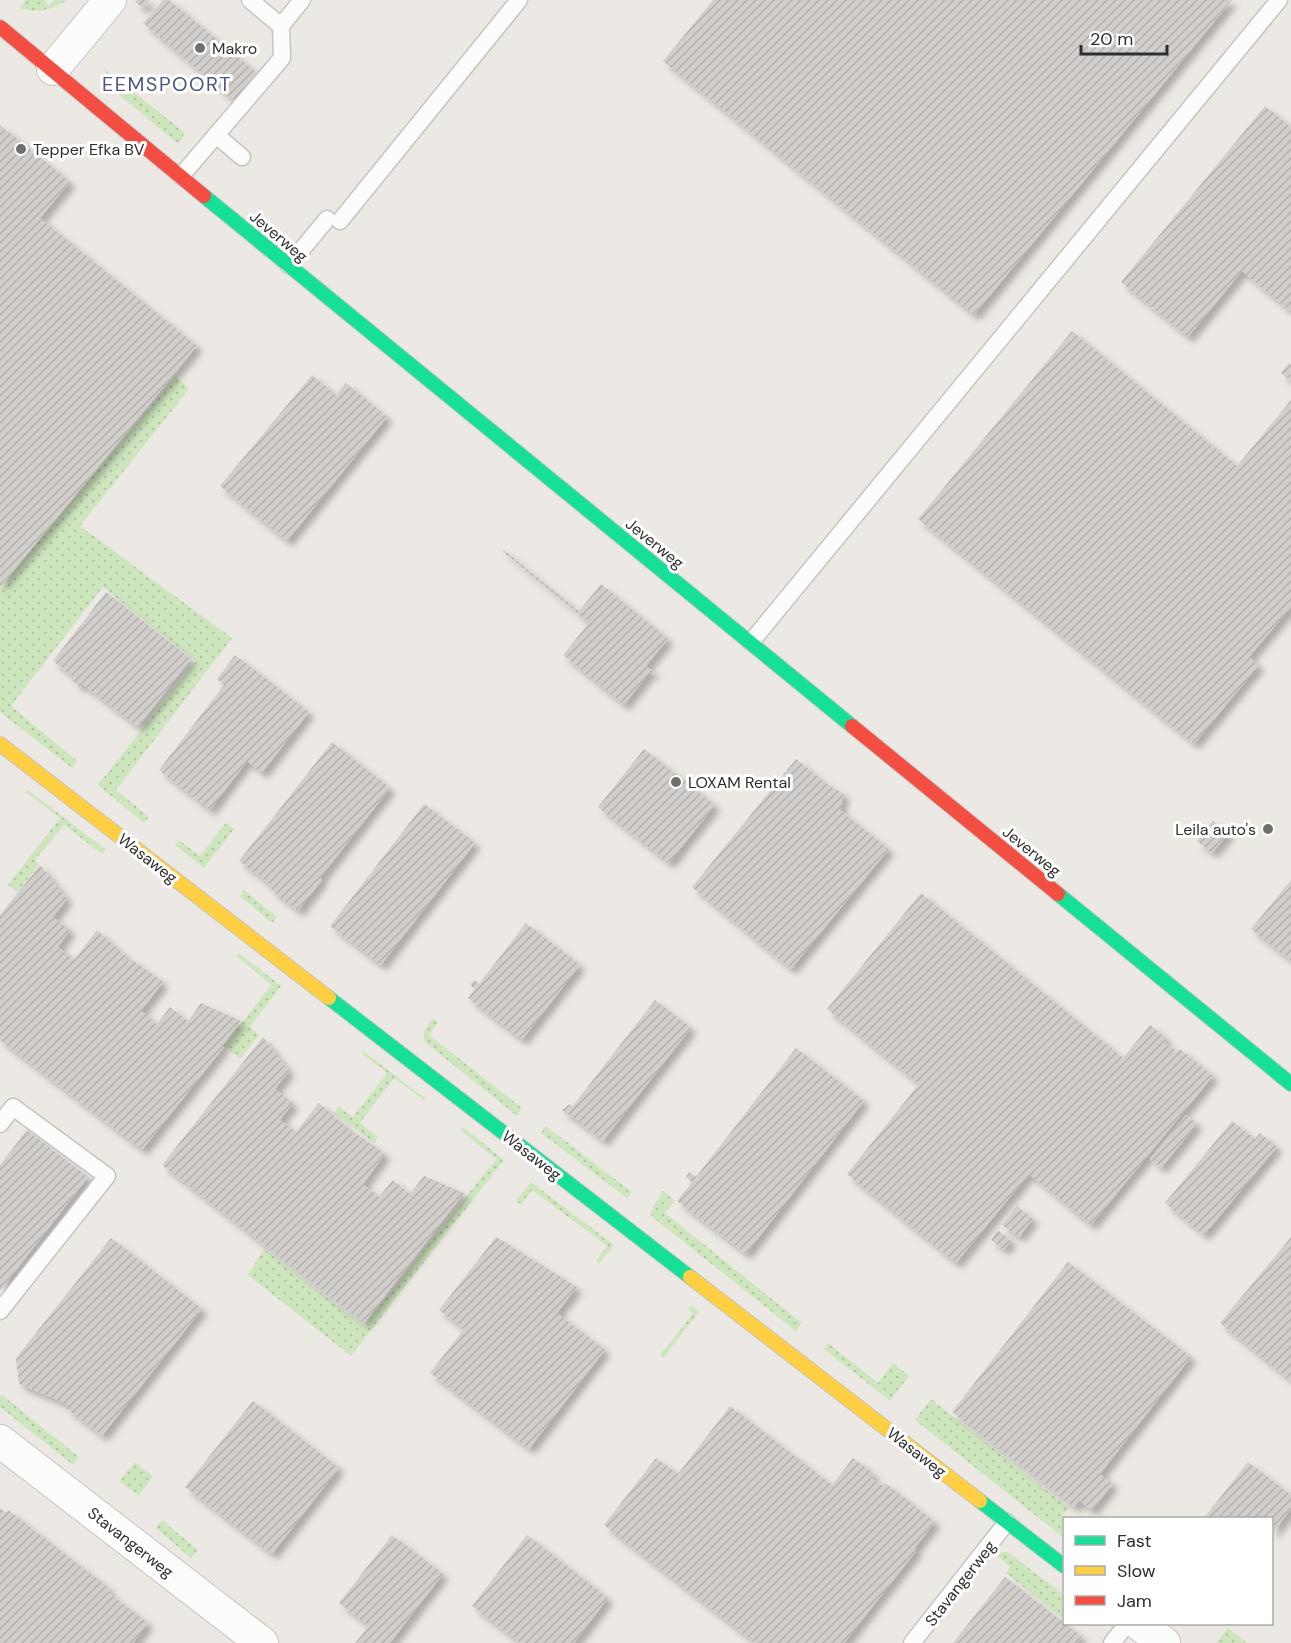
<svg xmlns="http://www.w3.org/2000/svg" width="1291" height="1643" viewBox="0 0 1291 1643" font-family="'DM Sans',sans-serif">
<defs>
<pattern id="grass-dots" width="8" height="8" patternUnits="userSpaceOnUse" patternTransform="scale(1.5)"><rect width="8" height="8" fill="#cee6be"/><path d="M2 2h.1M6 6h.1" fill="none" stroke="#b1c6a4" stroke-width="1.8" stroke-linecap="round"/></pattern>
<pattern id="building-hatch" width="6" height="6" patternUnits="userSpaceOnUse" patternTransform="scale(1.5)"><rect width="6" height="6" fill="#d1cecb"/><path d="M-1 1l2-2M0 6l6-6M5 7l2-2" fill="none" stroke="#b4b1af"/></pattern>
<filter id="shadow"><feDropShadow dx="5.5" dy="5.5" stdDeviation="3" flood-color="#0004"/></filter>
</defs>
<rect width="100%" height="100%" fill="#ece8e4"/>
<g fill="url(#grass-dots)">
<path d="M26 0H44L50 5 54 0H68C52 9 38 14 20 8Z"/>
<path d="M106 70 184 132 182 140 177 143 105 83Z"/>
<path d="M176 376 189 389 80 526 232 638 116 790 149 817 144 823 98 785 196 661 103 587 11 706 77 761 72 768 0 712V588Z"/>
<path d="M28 790 105 849 102 854 64 825 35 860 39 864 18 892 8 885 60 818 25 792Z"/>
<path d="M226 823 234 829 204 868 175 845 179 840 200 856Z"/>
<path d="M244 890 277 917 272 923 240 896Z"/>
<path d="M239 953 281 986 250 1027 259 1035 240 1059 224 1046 271 985 237 956Z"/>
<path d="M433 1018 438 1022 429 1035 522 1108 517 1116 425 1042C421 1033 428 1026 433 1018Z"/>
<path d="M363 1051 425 1098 424 1100 394 1078 360 1123 378 1137 374 1143 334 1113 339 1107 353 1117 387 1073 362 1054Z"/>
<path d="M546 1126 632 1192 627 1198 541 1133Z"/>
<path d="M463 1127 504 1160 351 1356 248 1275 264 1249 364 1326 496 1159 460 1130Z"/>
<path d="M531 1182 614 1245 599 1264 596 1261 607 1246 532 1190 521 1205 516 1201Z"/>
<path d="M663 1191 675 1201 665 1213 802 1323 796 1331 651 1216 652 1209Z"/>
<path d="M691 1305 699 1312 663 1358 660 1355 693 1314 688 1309Z"/>
<path d="M828 1343 878 1383 893 1363 909 1376 890 1401 824 1349Z"/>
<path d="M2 1395 79 1457 73 1465 0 1407V1398Z"/>
<path d="M931 1399 1069 1508 1062 1516 1065 1518 1064 1538 915 1420Z"/>
<path d="M135 1462 153 1476 139 1496 119 1481Z"/>
<path d="M162 1520 198 1550 191 1558 156 1528Z"/>
<path d="M1001 1552H1008L1064 1595V1619L1006 1573 1010 1567 998 1556Z"/>
<path d="M1228 1628 1247 1643H1216Z"/>
</g>
<g fill="url(#building-hatch)" filter="url(#shadow)">
<path d="M137 0H150L144 9 135 2Z"/>
<path d="M163 0H169L257 73 232 99 143 23Z"/>
<path d="M713 0H1232L974 315 663 61Z"/>
<path d="M1265 106 1291 127V312L1242 271 1188 337 1121 282Z"/>
<path d="M0 125 70 182 40 218 197 346 0 587Z"/>
<path d="M1072 331 1237 466 1291 400V607L1249 657 1259 665 1194 744 918 519Z"/>
<path d="M1289 363 1291 365 1290 381 1281 373Z"/>
<path d="M312 375 336 395 346 383 387 417 287 541 220 486Z"/>
<path d="M504 550 579 611 601 584 668 639 646 666 655 673 653 675 650 672 624 705 563 655 589 623 503 552Z"/>
<path d="M106 592 191 659 138 727 82 684 80 687 73 681 75 678 53 661Z"/>
<path d="M235 655 309 712 262 773 247 761 210 810 159 770 224 685 217 679Z"/>
<path d="M332 742 390 788 320 878 322 880 298 911 271 890 273 887 239 861Z"/>
<path d="M644 749 715 805 669 863 598 807Z"/>
<path d="M796 759 831 787 844 794 840 810 889 849 791 969 692 887Z"/>
<path d="M424 804 475 843 381 965 330 926Z"/>
<path d="M1213 821 1229 833 1212 853 1197 841Z"/>
<path d="M40 865 67 899 53 917 70 930 58 947 74 960 97 930 126 956 125 958 129 962 131 959 163 982 141 1011 157 1024 170 1007 188 1021 201 1003 241 1021 221 1047H224L142 1150 0 1040V915Z"/>
<path d="M1291 880V961L1251 929Z"/>
<path d="M921 893 1123 1058 1150 1025 1166 1038 1164 1042 1177 1052 1180 1049 1213 1076 1091 1225 1029 1174 956 1263 847 1174 919 1084 827 1009Z"/>
<path d="M526 923 580 965 522 1040 468 998 475 989 470 985 474 980 479 984Z"/>
<path d="M655 1000 691 1028 603 1141 568 1114 566 1115 562 1110 570 1104 572 1107Z"/>
<path d="M263 1037 289 1071 275 1089 293 1103 280 1120 296 1132 319 1103 349 1129 348 1131 352 1134 354 1132 385 1154 363 1184 379 1197 393 1180 410 1194 424 1176 464 1193 364 1323 162 1165Z"/>
<path d="M796 1048 864 1101 746 1254 677 1201 692 1182 686 1177 689 1172 696 1177Z"/>
<path d="M1186 1115 1197 1124 1161 1168 1150 1159Z"/>
<path d="M1232 1121 1255 1139 1260 1133 1277 1147 1204 1235 1165 1203Z"/>
<path d="M27 1130 88 1177 0 1291V1165Z"/>
<path d="M1017 1206 1033 1219 1019 1237 1002 1225Z"/>
<path d="M998 1230 1011 1241 1004 1250 991 1240Z"/>
<path d="M496 1237 577 1287 557 1313 605 1350 529 1449 430 1373 464 1329 439 1310Z"/>
<path d="M1291 1237V1381L1220 1323Z"/>
<path d="M111 1238 202 1309 102 1436 66 1408 69 1405 19 1384 16 1358Z"/>
<path d="M1068 1262 1191 1357 1100 1474 1113 1484 1092 1510 1079 1501 1074 1507 952 1412Z"/>
<path d="M253 1401 339 1468 272 1554 185 1487Z"/>
<path d="M730 1406 832 1485 853 1458 874 1474 871 1478 883 1486 885 1483 935 1522 914 1549 917 1550 844 1643H755L604 1525 656 1458 678 1474Z"/>
<path d="M1248 1462 1291 1495V1509L1272 1534V1518H1204Z"/>
<path d="M0 1508 6 1513 8 1510 110 1589 108 1592 148 1623 133 1643H0Z"/>
<path d="M392 1535 443 1574 390 1643H355L369 1626 339 1603Z"/>
<path d="M527 1535 608 1598 574 1643H520L472 1606Z"/>
<path d="M1005 1577 1082 1637 1077 1643H953Z"/>
</g>
<g fill="none" stroke-linecap="round" stroke-linejoin="round">
<defs>
<g id="lane">
<path d="M250 0 281 26"/>
<path d="M216 135 242 157"/>
<path d="M181 176 282 58 281 26 302 0"/>
<path d="M340 221 519 0"/>
<path d="M289 265 327 219"/>
<path d="M751 642 1279 0"/>
<path d="M0 1124 13 1107 107 1176 0 1311"/>
<path d="M912 1643 1007 1522"/>
<path d="M1112 1643 1127 1624"/>
</g>
<g id="street">
<path d="M53 69 110 0"/>
<path d="M0 1441 262 1643"/>
<path d="M1139 1624 1164 1643"/>
</g>
<g id="fast">
<path d="M204 196 852 726"/>
<path d="M1058 894 1291 1084"/>
<path d="M329 998 690 1277"/>
<path d="M980 1501 1064 1566"/>
</g>
<g id="slow">
<path d="M0 744 329 998"/>
<path d="M690 1277 980 1501"/>
</g>
<g id="jam">
<path d="M0 27 204 196"/>
<path d="M852 726 1058 894"/>
</g>
</defs>
<use href="#lane" stroke="#c5c4c5" stroke-width="19"/>
<use href="#street" stroke="#c5c4c5" stroke-width="34"/>
<use href="#fast" stroke="#c5c4c5" stroke-width="16"/>
<use href="#slow" stroke="#c5c4c5" stroke-width="16"/>
<use href="#jam" stroke="#c5c4c5" stroke-width="16"/>
<use href="#lane" stroke="#fcfcfb" stroke-width="16"/>
<use href="#street" stroke="#fcfcfb" stroke-width="32"/>
<use href="#fast" stroke="#16e098" stroke-width="14"/>
<use href="#slow" stroke="#ffcf43" stroke-width="14"/>
<use href="#jam" stroke="#f24e42" stroke-width="14"/>
</g>
<g fill="#706f6e" stroke="#fff" stroke-width="2">
<circle cx="200" cy="48" r="6"/>
<circle cx="21" cy="149" r="6"/>
<circle cx="676" cy="782" r="6"/>
<circle cx="1268" cy="829" r="6"/>
</g>
<g text-anchor="middle" stroke-width="6" stroke-linejoin="round" paint-order="stroke">
<g font-size="16" fill="#2e2e2e" stroke="#fff" text-anchor="start">
<text x="212" y="54">Makro</text>
<text x="33" y="155">Tepper Efka BV</text>
<text x="688" y="788">LOXAM Rental</text>
<text x="1256" y="835" text-anchor="end">Leila auto's</text>
</g>
<g font-size="16" fill="#2e2e2e" stroke="#fff">
<text transform="translate(279 236) rotate(40)" y="6">Jeverweg</text>
<text transform="translate(655 543) rotate(39)" y="6">Jeverweg</text>
<text transform="translate(1032 851) rotate(39)" y="6">Jeverweg</text>
<text transform="translate(148 858) rotate(38)" y="6">Wasaweg</text>
<text transform="translate(532 1155) rotate(38)" y="6">Wasaweg</text>
<text transform="translate(917 1452) rotate(38)" y="6">Wasaweg</text>
<text transform="translate(131 1542) rotate(38)" y="6">Stavangerweg</text>
<text transform="translate(960 1583) rotate(-52)" y="6">Stavangerweg</text>
</g>
<g font-size="20" letter-spacing="1.5" fill="#4d5680" stroke="#fff">
<text x="167" y="91">EEMSPOORT</text>
</g>
</g>
<rect x="1063" y="1517" width="210" height="108" fill="#ffffff" stroke="#ababab" stroke-width="1.5"/>
<rect x="1075" y="1536" width="30" height="9" fill="#16e098" stroke="#ababab" stroke-width="1.5"/>
<text x="1117" y="1547" font-size="18" fill="#2e2e2e">Fast</text>
<rect x="1075" y="1566" width="30" height="9" fill="#ffcf43" stroke="#ababab" stroke-width="1.5"/>
<text x="1117" y="1577" font-size="18" fill="#2e2e2e">Slow</text>
<rect x="1075" y="1596" width="30" height="9" fill="#f24e42" stroke="#ababab" stroke-width="1.5"/>
<text x="1117" y="1607" font-size="18" fill="#2e2e2e">Jam</text>
<path d="M1081 45v9h86v-9" fill="none" stroke="#2e2e2e" stroke-width="3"/>
<text x="1090" y="45" font-size="18" fill="#2e2e2e" stroke="#ffffff" stroke-width="4.5" paint-order="stroke">20 m</text>
</svg>
